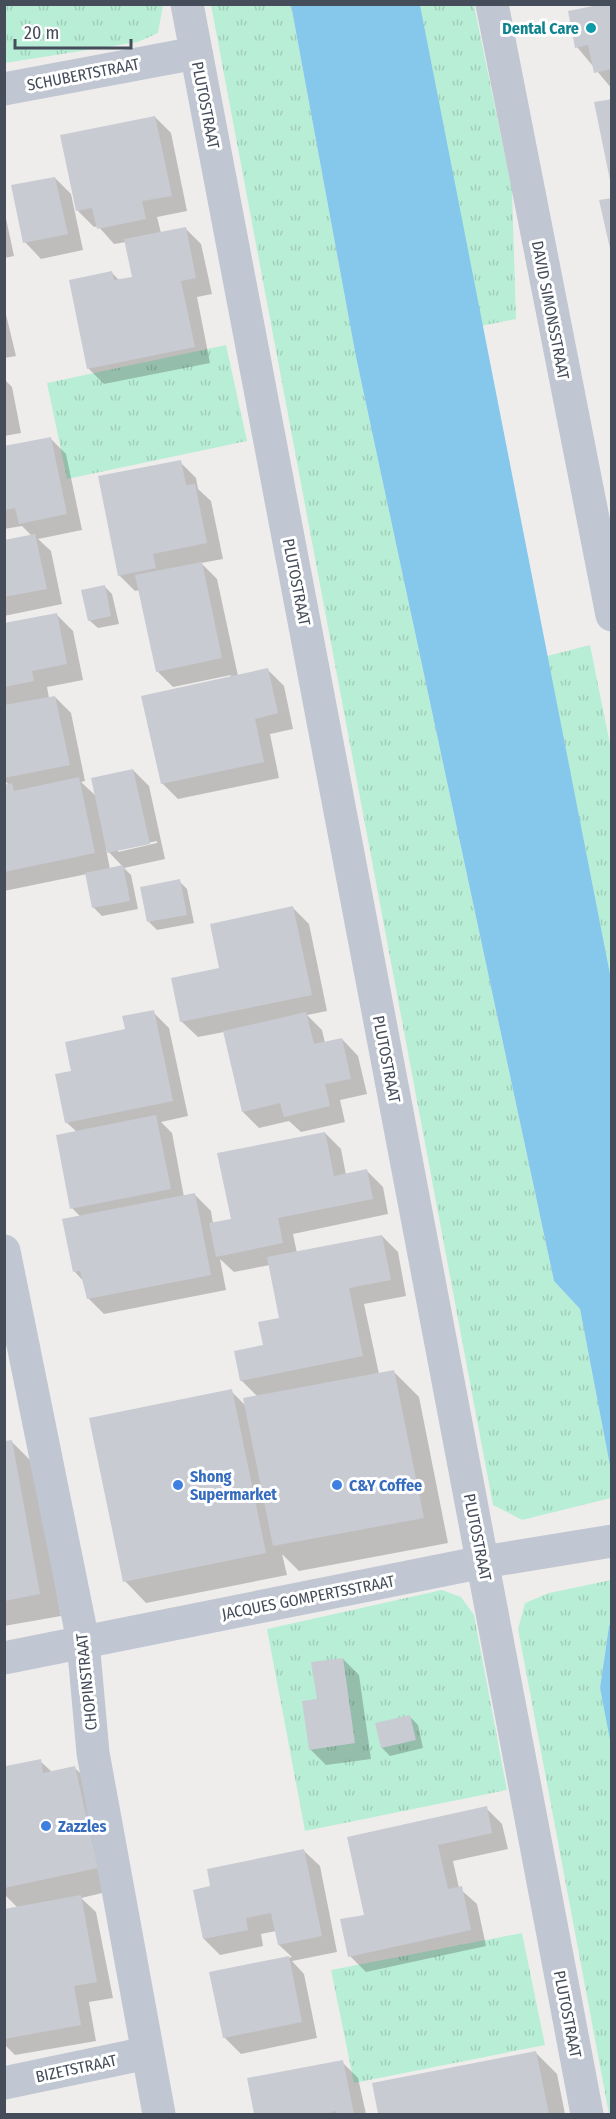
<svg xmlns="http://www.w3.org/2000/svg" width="616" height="2119" viewBox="0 0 616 2119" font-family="'Fira Sans Condensed',sans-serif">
<defs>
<pattern id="grass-tufts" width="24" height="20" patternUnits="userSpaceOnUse" patternTransform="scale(1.5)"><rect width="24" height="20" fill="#b9eed6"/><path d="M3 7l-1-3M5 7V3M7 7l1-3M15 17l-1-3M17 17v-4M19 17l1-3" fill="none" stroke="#a0ceba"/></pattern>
</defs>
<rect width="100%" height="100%" fill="#efedec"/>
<g fill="url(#grass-tufts)">
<path d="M5 4H163V5L158 33 138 42 5 63Z"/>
<path d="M211 5H291L356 357 554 1281 580 1309 611 1471V1498L522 1520 493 1505Z"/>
<path d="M420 5H474L512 190 516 319 481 326Z"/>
<path d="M226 345 247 441 67 479 47 383Z"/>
<path d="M590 645 611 749V979L547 656Z"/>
<path d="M611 1580V1622L609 1626 600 1688 612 1745 611 2114H609L518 1629 525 1603 549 1593Z"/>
<path d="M442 1590 461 1597 474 1615 507 1790 305 1831 267 1629Z"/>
<path d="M522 1933 545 2045 354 2083 331 1970Z"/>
</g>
<g fill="#86c7ec">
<path d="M291 5H420L611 979V1471L580 1309 554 1281 356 357Z"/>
<path d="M611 1622V1745L600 1688 609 1626Z"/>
</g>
<g fill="#0003" fill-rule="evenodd">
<path d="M612 4V89L577 47Z"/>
<path d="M155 117 171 133 187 211 157 217 161 233 185 228 201 244 212 294 197 297 210 363 104 384 88 368 112 273 120 281 133 278 126 242 114 244 98 226 94 227 78 211Z"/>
<path d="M55 178 71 194 83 250 41 259 25 242Z"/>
<path d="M4 209 14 256 4 258Z"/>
<path d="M4 306 16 356 4 358Z"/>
<path d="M4 379 12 387 21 433 4 436Z"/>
<path d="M50 438 66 454 82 530 38 539 51 551 62 604 4 616V542L32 536 22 526 4 529V448Z"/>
<path d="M180 462 196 478 198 489 211 501 223 559 201 563 217 579 238 676 268 670 284 686 293 729 270 734 279 778 178 799 162 783 231 675 173 687 157 671 140 590 135 591 119 575Z"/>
<path d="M104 586 112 594 119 624 98 628 89 620Z"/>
<path d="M57 615 73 631 83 680 47 687 49 698 55 697 71 713 85 781 81 782 97 797 133 770 149 786 165 859 124 868 131 875 138 909 102 916 94 908 87 874 4 891V787L10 786 4 780V623L5 625ZM157 841V843L118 852V849ZM106 849 123 867 110 869Z"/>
<path d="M179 881 187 889 194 923 157 930 149 922Z"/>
<path d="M293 908 309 924 327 1011 307 1015 322 1030 325 1043 342 1039 358 1056 367 1094 340 1100 345 1122 301 1132 289 1121 259 1128 243 1112 224 1032 198 1037 181 1021 221 970Z"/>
<path d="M153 1012 169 1028 188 1116 161 1122 172 1133 184 1197 195 1195 211 1211 213 1224 233 1220 325 1133 341 1149 346 1175 367 1171 383 1187 388 1214 293 1234 297 1253 382 1236 398 1252 406 1296 364 1304 379 1374 394 1372 419 1397 448 1543 299 1571 282 1554 287 1575 146 1603 125 1581 231 1391 246 1406 258 1397 241 1380 281 1319 270 1265 234 1272 220 1259 226 1290 104 1314 88 1298 84 1282 75 1272 81 1217 72 1208 77 1132 66 1122 73 1072Z"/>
<path d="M11 1441 33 1463 61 1616 4 1626V1443Z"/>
<path d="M343 1659 359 1675 371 1759 326 1765 310 1749 319 1700Z"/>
<path d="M410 1717 418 1725 423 1748 390 1756 382 1748Z"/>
<path d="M40 1761 52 1772 74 1767 96 1789 119 1889 81 1898 96 1912 113 1998 89 2002 96 2041 15 2055 4 2044V1910L18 1908 4 1894V1786Z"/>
<path d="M486 1808 502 1824 508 1849 453 1861 459 1888 477 1904 486 1946 366 1972 350 1956 366 1916 348 1838Z"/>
<path d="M303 1850 320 1866 337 1952 292 1961 304 1974 317 2038 241 2054 225 2038 211 1973 292 1957 279 1945 276 1931 261 1934 263 1946 220 1955 204 1939 212 1887Z"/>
<path d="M535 2052 557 2074 565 2114H380L374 2084Z"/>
<path d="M342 2062 358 2078 366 2114H256L249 2080Z"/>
</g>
<g fill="#c9cbd3">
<path d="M603 4H612V69L594 73 588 45 575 48 568 11Z"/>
<path d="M612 99V180H610L594 102Z"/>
<path d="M155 116 172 196 142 201 146 219 97 229 92 208 76 211 60 135Z"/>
<path d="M55 177 68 234 23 243 11 185Z"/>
<path d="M612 198V253H611L599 200Z"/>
<path d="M186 227 196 278 181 281 195 347 87 369 69 280 112 271 114 280 132 277 124 239Z"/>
<path d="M51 437 67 514 19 524 15 508 4 510V446Z"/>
<path d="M181 460 186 485 195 484 207 543 153 554 156 568 118 576 98 476Z"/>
<path d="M35 534 47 589 4 597V540Z"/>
<path d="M202 562 222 658 156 672 135 575Z"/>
<path d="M105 585 111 616 88 621 81 590Z"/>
<path d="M57 613 67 664 32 671 34 681 4 687V623Z"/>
<path d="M268 668 278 713 255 719 264 762 161 784 141 696Z"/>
<path d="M55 696 70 765 4 778V705Z"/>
<path d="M133 769 150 844 107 853 91 778Z"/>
<path d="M79 777 95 853 4 872V785L12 783 14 791Z"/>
<path d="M123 865 130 901 92 908 85 873Z"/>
<path d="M180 879 187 915 147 922 140 887Z"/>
<path d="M293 906 312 995 180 1022 171 978 219 968 210 924Z"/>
<path d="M154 1010 173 1101 65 1123 55 1074 71 1071 65 1042 125 1029 122 1016Z"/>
<path d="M306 1012 314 1044 342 1038 351 1079 325 1084 330 1106 284 1117 280 1103 242 1112 223 1031Z"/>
<path d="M156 1115 171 1189 70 1209 56 1135Z"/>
<path d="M325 1132 334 1176 367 1169 373 1199 278 1218 283 1243 216 1257 209 1223 231 1219 217 1153Z"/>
<path d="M195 1193 211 1275 87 1299 80 1271 73 1272 62 1219Z"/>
<path d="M382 1235 391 1280 349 1288 363 1356 240 1381 234 1351 263 1345 258 1322 279 1318 267 1257Z"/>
<path d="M394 1370 424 1518 273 1546 243 1398Z"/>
<path d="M232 1389 266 1553 123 1582 89 1418Z"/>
<path d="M12 1440 40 1594 4 1601V1441Z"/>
<path d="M343 1658 355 1743 309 1750 302 1701 317 1699 311 1662Z"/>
<path d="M410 1715 416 1740 381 1748 375 1723Z"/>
<path d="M41 1759 43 1773 75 1766 98 1868 4 1888 6 1766Z"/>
<path d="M487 1806 492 1833 438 1845 448 1889 462 1886 471 1930 348 1957 340 1919 364 1915 347 1837Z"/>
<path d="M304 1849 322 1936 278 1945 271 1913 246 1918 248 1930 203 1939 193 1890 210 1886 207 1869Z"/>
<path d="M81 1895 97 1982 74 1986 81 2025 4 2039V1909Z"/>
<path d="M289 1956 302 2022 223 2038 209 1972Z"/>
<path d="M536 2051 549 2114H378L372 2083Z"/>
<path d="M343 2060 354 2114H337L336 2111 325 2114H254L247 2078Z"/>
</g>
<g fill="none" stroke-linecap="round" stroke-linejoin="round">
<g stroke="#c0c6d2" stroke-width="33">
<path d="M187 4 587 2114"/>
<path d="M492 4 612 615"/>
<path d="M4 89 196 53"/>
<path d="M4 1251 83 1641 93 1753 159 2114"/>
<path d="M4 1658 483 1562 612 1541"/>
<path d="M4 2083 147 2053"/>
</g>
</g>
<circle fill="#0f9aa8" stroke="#fff" stroke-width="2" cx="591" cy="28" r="6"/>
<g fill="#3f7fe0" stroke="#fff" stroke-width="2">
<circle cx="178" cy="1485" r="6"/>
<circle cx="337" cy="1485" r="6"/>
<circle cx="46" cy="1826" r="6"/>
</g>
<g text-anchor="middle" stroke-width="6" stroke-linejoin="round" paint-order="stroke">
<g font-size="16" font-weight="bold" fill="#0d838f" stroke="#fff" text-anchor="end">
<text x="579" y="34">Dental Care</text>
</g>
<g font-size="16" fill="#454d5a" stroke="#fff">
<text transform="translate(83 74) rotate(-11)" y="6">SCHUBERTSTRAAT</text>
<text transform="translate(206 105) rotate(79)" y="6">PLUTOSTRAAT</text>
<text transform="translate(551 310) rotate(79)" y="6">DAVID SIMONSSTRAAT</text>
<text transform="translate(297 582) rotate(79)" y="6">PLUTOSTRAAT</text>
<text transform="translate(387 1059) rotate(79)" y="6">PLUTOSTRAAT</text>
<text transform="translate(478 1537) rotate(79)" y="6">PLUTOSTRAAT</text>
<text transform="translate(308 1597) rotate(-11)" y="6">JACQUES GOMPERTSSTRAAT</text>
<text transform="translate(86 1682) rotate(-96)" y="6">CHOPINSTRAAT</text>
<text transform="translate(568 2014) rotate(79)" y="6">PLUTOSTRAAT</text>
<text transform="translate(76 2068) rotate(-12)" y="6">BIZETSTRAAT</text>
</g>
<g font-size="16" font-weight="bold" fill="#366cbe" stroke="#fff" text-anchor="start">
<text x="190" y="1482">Shong<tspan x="190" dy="18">Supermarket</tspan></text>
<text x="349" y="1491">C&amp;Y Coffee</text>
<text x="58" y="1832">Zazzles</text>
</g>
</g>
<rect width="616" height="2119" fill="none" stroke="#454d5a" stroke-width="12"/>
<path d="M15 39v9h116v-9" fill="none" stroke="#454d5a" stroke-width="3"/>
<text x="24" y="39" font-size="18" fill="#454d5a" stroke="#ffffff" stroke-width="4.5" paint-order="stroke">20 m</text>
</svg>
